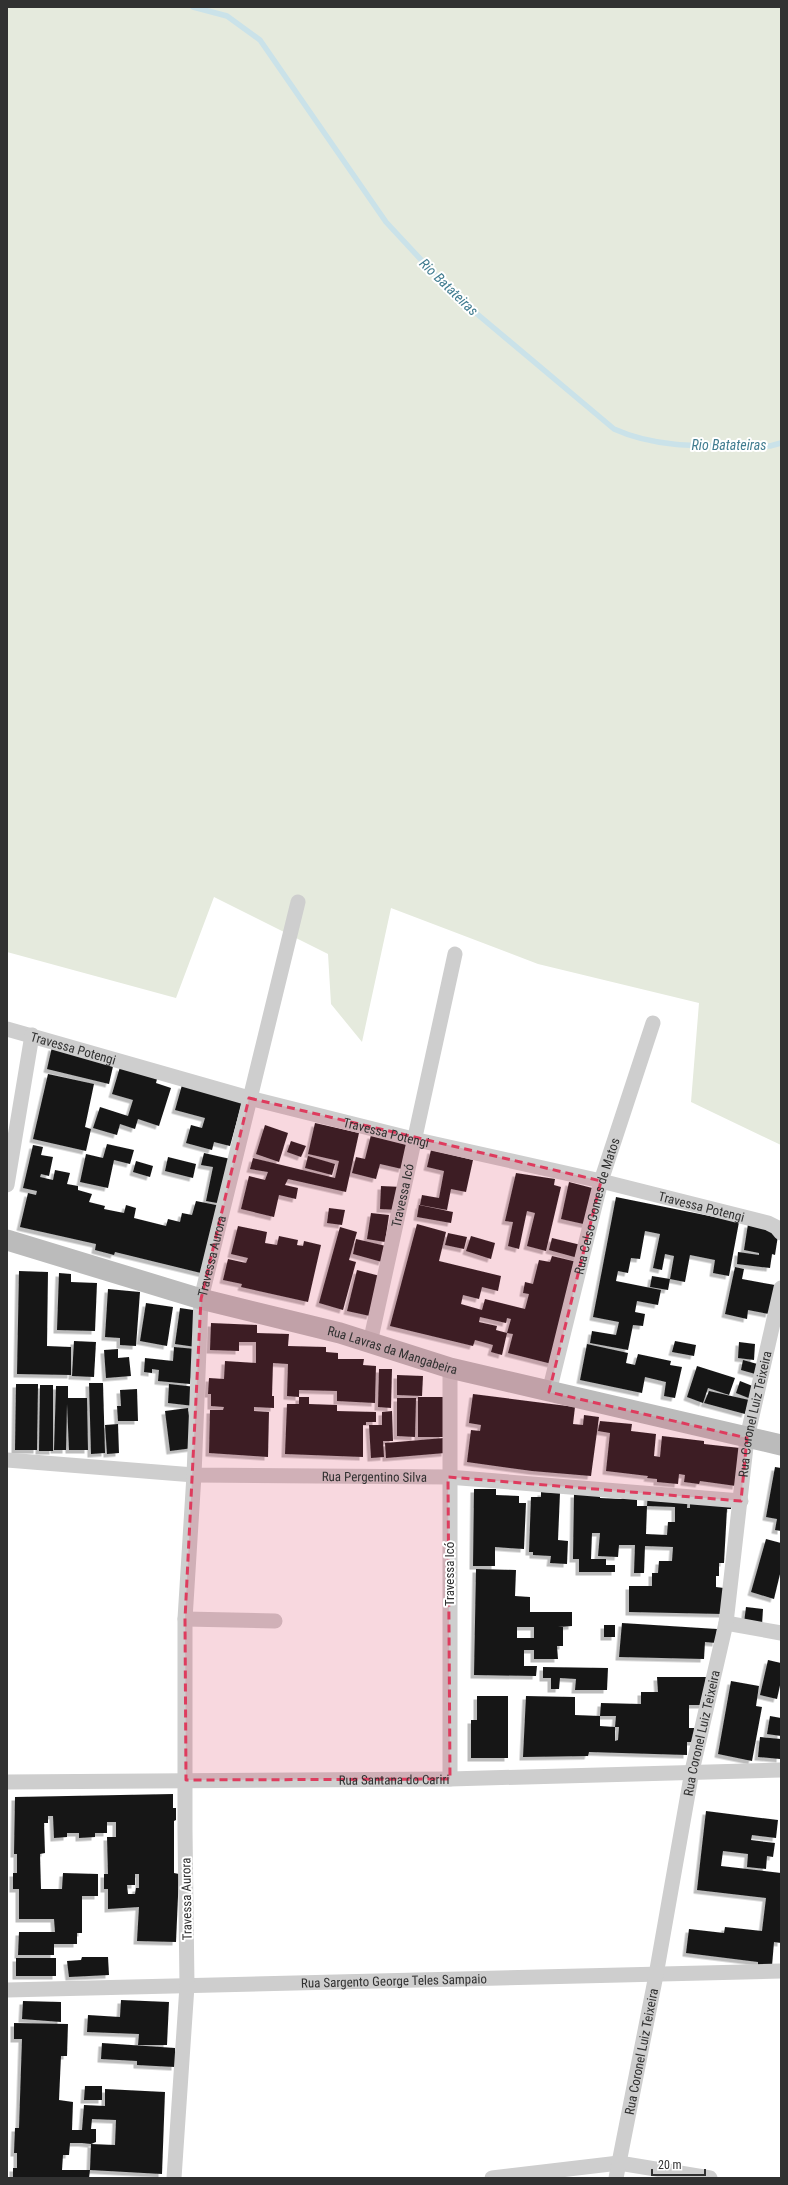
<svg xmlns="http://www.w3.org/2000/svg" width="788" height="2185" viewBox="0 0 788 2185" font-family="'Roboto Condensed',sans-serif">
<defs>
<filter id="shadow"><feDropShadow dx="-3.5" dy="3.5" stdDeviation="0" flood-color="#0004"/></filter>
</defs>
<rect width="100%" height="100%" fill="#fff"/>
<path fill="#e5eadd" d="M7 7H781V1145L691 1102 699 1003 538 964 391 908 362 1042 331 1004 328 954 214 897 176 998 7 952Z"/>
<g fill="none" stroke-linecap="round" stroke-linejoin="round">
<path stroke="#cae2e9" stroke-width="5.5" d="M193 7 227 16 260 40 386 222 451 292 614 429C662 451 718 445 770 446L781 443"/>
</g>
<g fill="#181818" fill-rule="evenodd" filter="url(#shadow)">
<path d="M52 1047 114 1062 109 1084 47 1069Z"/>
<path d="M120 1067 157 1079 156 1083 171 1088 159 1126 138 1119 135 1129 120 1124 117 1135 93 1128 100 1107 128 1116 133 1100 112 1094Z"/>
<path d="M48 1074 94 1084 85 1127 91 1129 86 1151 33 1139Z"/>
<path d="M182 1085 242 1102 230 1146 214 1142 212 1150 186 1143 191 1125 202 1128 205 1118 175 1110Z"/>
<path d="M315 1123 359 1133 346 1192 288 1179 285 1185 298 1188 296 1199 279 1195 274 1217 241 1209 249 1176 265 1180 268 1172 250 1169 253 1158 335 1178 339 1161 308 1154Z"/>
<path d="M265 1125 288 1133 279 1162 256 1154Z"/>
<path d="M371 1135 408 1144 402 1169 380 1164 376 1179 352 1173 356 1157 365 1159Z"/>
<path d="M291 1141 306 1146 301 1157 287 1152Z"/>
<path d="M107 1144 134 1150 130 1164 114 1160 108 1188 80 1182 86 1154 103 1158Z"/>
<path d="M33 1145 43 1147 41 1155 53 1157 49 1176 41 1174 40 1177 53 1180 55 1170 70 1173 67 1184 78 1186V1190L92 1194 89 1202 105 1206 104 1209 124 1213 126 1205 136 1208 134 1218 166 1226 168 1219 180 1222 182 1213 192 1215 196 1201 221 1206 205 1274 115 1252 114 1255 95 1250 96 1244 20 1227 28 1193 36 1195 37 1191 23 1188Z"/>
<path d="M431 1150 473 1160 466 1192 451 1189 447 1210 420 1205 422 1195 439 1198 444 1171 427 1167Z"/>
<path d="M204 1153 235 1160 228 1205 206 1201 213 1167 201 1165Z"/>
<path d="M308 1156 335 1164 332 1175 305 1168Z"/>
<path d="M168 1157 196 1164 193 1178 165 1171Z"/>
<path d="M136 1161 153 1166 150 1177 133 1172Z"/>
<path d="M516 1173 555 1179 554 1185 561 1187 546 1251 527 1246 535 1213 527 1211 519 1249 508 1246 513 1222 505 1221Z"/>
<path d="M569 1182 596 1189 588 1225 561 1219Z"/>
<path d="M381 1186 402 1187 401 1210 380 1209Z"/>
<path d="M616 1197 739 1222 729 1276 713 1273 715 1260 690 1255 685 1282 670 1279 674 1256 665 1254 662 1270 653 1268 660 1234 645 1231 640 1259 631 1258 628 1273 618 1271 616 1281 661 1290 658 1305 637 1301 635 1312 645 1314 643 1326 633 1325 628 1350 590 1343 592 1331 616 1335 619 1322 593 1317Z"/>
<path d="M419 1205 453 1212 451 1223 417 1217Z"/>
<path d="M329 1208 345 1210 342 1225 327 1223Z"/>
<path d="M371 1213 389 1215 385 1242 367 1239Z"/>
<path d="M417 1224 446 1232 439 1261 501 1276 498 1291 482 1287 479 1299 463 1295 461 1304 482 1310 485 1299 525 1309 529 1294 523 1293 525 1282 533 1284 539 1260 550 1262 552 1256 577 1262 552 1364 508 1353 513 1334 507 1333 511 1319 507 1318 506 1323 480 1317 479 1322 497 1326 496 1330 507 1333 502 1355 491 1352 493 1345 475 1340 473 1346 390 1326Z"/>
<path d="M748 1224 779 1229 775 1255 772 1254 770 1268 737 1264 738 1252 759 1255V1253L744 1250Z"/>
<path d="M238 1226 267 1232 265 1243 277 1245 279 1236 298 1240 297 1245 303 1246 304 1241 321 1245 308 1302 241 1287 242 1284 223 1280 228 1259 246 1263 248 1258 231 1254Z"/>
<path d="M340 1227 357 1232 349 1260 356 1262 343 1310 319 1303Z"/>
<path d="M448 1233 467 1237 464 1249 445 1245Z"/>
<path d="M471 1236 495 1243 491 1259 466 1251Z"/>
<path d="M552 1238 581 1245 578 1258 549 1250Z"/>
<path d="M356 1239 386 1246 382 1262 353 1254Z"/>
<path d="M735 1267 744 1269 742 1279 775 1285 769 1314 748 1310 747 1319 725 1314Z"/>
<path d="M357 1270 380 1276 370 1316 347 1311Z"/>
<path d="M19 1271 48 1272 47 1346 71 1347V1375L17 1374Z"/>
<path d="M59 1273 71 1274V1282L97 1283 95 1331 57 1330Z"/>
<path d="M652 1276 670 1279 668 1290 650 1287Z"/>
<path d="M108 1289 140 1292 136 1346 120 1345V1338L105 1337Z"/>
<path d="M146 1303 173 1307 167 1346 140 1341Z"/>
<path d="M180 1308 200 1311 196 1347 175 1344Z"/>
<path d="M211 1323 257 1325V1333L289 1334 288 1346 326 1347V1352L338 1353V1359H364L363 1365 376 1366 375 1403 337 1401V1391L299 1390V1397L287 1396 288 1364 273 1363 272 1396H274V1408L254 1407V1411L269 1412 268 1457 209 1453 210 1410H223L224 1407 211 1406V1394H208L209 1378 224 1379 225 1361 256 1363V1342H239V1351L210 1350Z"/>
<path d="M74 1341 96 1342 94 1377 72 1376Z"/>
<path d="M675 1341 696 1345 694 1356 672 1352Z"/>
<path d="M739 1342 755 1344 754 1360 738 1358Z"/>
<path d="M587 1344 628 1353 626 1363 635 1365 638 1354 671 1361 670 1365 682 1367 675 1398 664 1396 666 1382 645 1377 642 1393 580 1380Z"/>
<path d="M174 1347 195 1349 190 1384 158 1381 159 1370 152 1369V1373L144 1372 145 1358 173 1361Z"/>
<path d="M118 1349V1358L129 1357 131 1376 106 1378 104 1350Z"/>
<path d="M743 1360 761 1365 759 1375 741 1370Z"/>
<path d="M697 1366 735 1378 729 1395 708 1388 703 1403 687 1397Z"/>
<path d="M379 1369H392L391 1408 378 1407Z"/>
<path d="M397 1375 423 1376 422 1396 397 1395Z"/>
<path d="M740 1381 755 1387 751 1399 736 1393Z"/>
<path d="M89 1383H103L105 1453 91 1454Z"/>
<path d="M16 1384H38L37 1450H15Z"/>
<path d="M169 1384 196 1387 194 1406 168 1403Z"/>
<path d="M40 1385H53V1451H39Z"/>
<path d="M56 1386H68V1398H87L88 1450H69L67 1404 66 1450H54Z"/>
<path d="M137 1389 138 1421H118L117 1406H121L120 1390Z"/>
<path d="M709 1391 749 1400 745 1414 704 1403Z"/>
<path d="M473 1394 575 1407 573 1424 583 1425 584 1415 599 1417 591 1476 532 1471 467 1462 471 1430 480 1431 481 1425 469 1423Z"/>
<path d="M299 1397H309V1404L337 1405V1411L376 1412V1422H366V1425H363V1457L285 1454 287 1404H299Z"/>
<rect x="418" y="1397" width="25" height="40"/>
<path d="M397 1398H416L415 1437 397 1436Z"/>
<path d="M188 1408 193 1448 170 1451 165 1411Z"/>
<path d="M392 1411 393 1441H383L384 1457 371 1458 369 1425H382V1412Z"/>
<path d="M600 1421 632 1424 631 1431 656 1434 654 1456 660 1457 662 1436 704 1441V1444L740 1448 736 1486 700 1481 699 1484 684 1482 685 1475 679 1474 678 1484 657 1482V1479L647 1478 648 1476 606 1471 610 1433 598 1431Z"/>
<path d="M118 1424 119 1453 107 1454 105 1425Z"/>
<path d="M444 1438 445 1453 386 1458 385 1443Z"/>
<path d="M775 1467 781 1468V1531L775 1530 777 1519 766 1517Z"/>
<path d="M474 1489H496V1495L519 1496V1503H526L524 1549 495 1547V1566H473Z"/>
<path d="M648 1491 688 1492 687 1508H690V1494L731 1495V1509H727L724 1563H719V1576H716V1587L724 1588 723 1614 629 1612V1586H652V1573H658L659 1561H672L673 1547 645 1546 644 1573H634L635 1545H619L618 1557 598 1556 600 1533H592L591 1559H606V1565H615V1572H579V1559H573L574 1494H600V1498L621 1499 637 1492V1506H647L646 1534 667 1535 668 1522H675V1507L647 1506Z"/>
<path d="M541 1492 560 1493 558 1540 568 1541 567 1564 550 1563 551 1556 533 1555V1552H529L531 1497H541Z"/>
<path d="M766 1539 781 1543V1570L774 1599 751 1592Z"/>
<path d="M476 1569 516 1570 515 1596 530 1597V1612H572V1626L558 1627H563V1646H557L558 1659H534V1650H524V1666H537L536 1676 474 1675ZM517 1627H534V1638H517Z"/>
<path d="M746 1607 763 1609 762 1625 744 1623Z"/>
<path d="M622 1623 717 1629 716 1643 705 1642 704 1659 619 1657Z"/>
<rect x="604" y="1625" width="11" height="12"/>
<path d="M768 1660 781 1663V1681L777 1699 760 1695Z"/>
<path d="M543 1667 608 1668 607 1690H575L576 1679 560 1678 559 1689H551V1678H543Z"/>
<path d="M657 1677H706L703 1705H689V1728H694V1742H687V1755L589 1752 588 1756 523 1757 526 1696 575 1697V1715L600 1716V1726L615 1727 616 1716H600L601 1703 641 1704V1692H658ZM615 1727H619L618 1740 615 1741Z"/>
<path d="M731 1681 759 1686 756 1706 762 1707 752 1761 718 1754Z"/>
<path d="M477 1696H508V1758H471V1720H477Z"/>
<path d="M770 1716 781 1718V1736L767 1734Z"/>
<path d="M760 1737 781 1739 780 1759 758 1757Z"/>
<path d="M173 1794V1808H176V1820L174 1821V1873L179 1874 176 1942 137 1941 139 1907 108 1909V1889H104V1874H108L107 1837H116V1822H107V1833H95V1837L79 1838V1833H67V1837L54 1838 53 1816H48V1823H44L45 1853 40 1854 41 1889H62L63 1873 98 1874V1896H82V1933H77V1944H54V1955H18L19 1932H55L54 1919H19V1889H13V1873H17V1854H14L15 1797ZM135 1874H139V1888H136L135 1894H128L127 1885H135Z"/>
<path d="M706 1811 778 1820 776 1838 752 1835 751 1840 775 1843 773 1857 767 1856 766 1869 747 1867 748 1854 723 1851 721 1866 781 1873V1943L774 1942 772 1966 758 1965V1962L686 1953 689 1929 724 1933 725 1927 762 1931 766 1898 697 1890Z"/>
<path d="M82 1957H108L109 1975 69 1977 67 1961 81 1960Z"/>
<rect x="16" y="1958" width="40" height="18"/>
<path d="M121 2000 169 2002 167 2045H138L139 2034 87 2032 88 2015 120 2017Z"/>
<path d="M23 2001 61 2002V2022L22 2019Z"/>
<path d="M14 2023 68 2024 67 2056H61L59 2100 73 2102 72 2130H82L84 2105 105 2106V2089L165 2092 162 2174 90 2170 91 2144 82 2143H70L69 2155H63L62 2170H90L89 2178H13V2168H17V2153H14L15 2128H19L22 2039H14ZM92 2119 116 2120 115 2145 91 2144 96 2142V2129H91Z"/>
<path d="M102 2043 175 2048V2067L137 2065V2061L101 2059Z"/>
<path d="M85 2086H102V2100H84Z"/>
</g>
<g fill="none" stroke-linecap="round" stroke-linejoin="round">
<g stroke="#cecece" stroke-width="15">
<path id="s1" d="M7 1029 249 1098 413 1139 601 1181 768 1223 776 1227 781 1233"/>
<path d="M7 1185 32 1035"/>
<path id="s2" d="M370 1343 455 954"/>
<path id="s3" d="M549 1392 601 1181 653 1023"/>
<path id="s4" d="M7 1460 194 1475 448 1477 741 1501"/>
<path d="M185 1619 275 1621"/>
<path d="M726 1623 781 1633"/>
<path d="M450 1779V1368"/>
<path id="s5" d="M7 1782 450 1779 781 1770"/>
<path id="s6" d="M7 1990 781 1971"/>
<path id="s7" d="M174 2178 187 1986 185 1830V1619L194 1475 201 1299 298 902"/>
<path d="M492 2178 619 2163 710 2178"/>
<path id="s8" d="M616 2178 656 1975 692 1771 726 1623 747 1438 781 1288"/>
</g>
<path stroke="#bbb" stroke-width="21" id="s9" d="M7 1240 201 1299 340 1333 450 1368 781 1445"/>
</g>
<path fill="#de3c5e" fill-opacity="0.2" stroke="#de3c5e" stroke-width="3" stroke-dasharray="8 5" stroke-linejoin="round" d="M249 1098 601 1181 549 1392 747 1438 741 1501 448 1477 450 1779 186 1780 185 1619 201 1299Z"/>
<g text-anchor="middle" stroke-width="4" stroke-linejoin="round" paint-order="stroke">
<g font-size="13" fill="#313131" stroke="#fff">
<text dy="5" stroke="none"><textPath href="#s1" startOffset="69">Travessa Potengi</textPath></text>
<text dy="5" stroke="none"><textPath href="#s1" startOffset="393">Travessa Potengi</textPath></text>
<text dy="5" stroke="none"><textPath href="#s2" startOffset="151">Travessa Icó</textPath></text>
<text dy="5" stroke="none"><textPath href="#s1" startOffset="717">Travessa Potengi</textPath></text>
<text dy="5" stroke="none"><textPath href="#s3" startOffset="192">Rua Celso Gomes de Matos</textPath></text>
<text dy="5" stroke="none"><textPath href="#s7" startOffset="924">Travessa Aurora</textPath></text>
<text dy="5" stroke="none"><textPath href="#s9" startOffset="401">Rua Lavras da Mangabeira</textPath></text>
<text dy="5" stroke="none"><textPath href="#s8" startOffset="777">Rua Coronel Luiz Teixeira</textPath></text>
<text dy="5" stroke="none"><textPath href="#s4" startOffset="368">Rua Pergentino Silva</textPath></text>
<text transform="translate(449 1574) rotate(-90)" y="5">Travessa Icó</text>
<text dy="5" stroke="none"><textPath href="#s8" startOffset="453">Rua Coronel Luiz Teixeira</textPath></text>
<text dy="5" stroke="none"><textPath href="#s5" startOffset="387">Rua Santana do Cariri</textPath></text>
<text transform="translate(186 1899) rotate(-91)" y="5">Travessa Aurora</text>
<text dy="5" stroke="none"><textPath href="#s6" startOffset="387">Rua Sargento George Teles Sampaio</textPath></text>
<text dy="5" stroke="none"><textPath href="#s8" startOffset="129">Rua Coronel Luiz Teixeira</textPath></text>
</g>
<g font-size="14" font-style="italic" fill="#417c90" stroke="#fff">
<text transform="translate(449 287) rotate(44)" y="5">Rio Batateiras</text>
<text x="729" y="450">Rio Batateiras</text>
</g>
</g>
<rect width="788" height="2185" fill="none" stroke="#313131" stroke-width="16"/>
<path d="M652 2169v6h53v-6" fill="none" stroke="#313131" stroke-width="2"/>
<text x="658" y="2169" font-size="12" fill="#313131" stroke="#ffffff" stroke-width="3" paint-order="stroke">20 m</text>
</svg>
